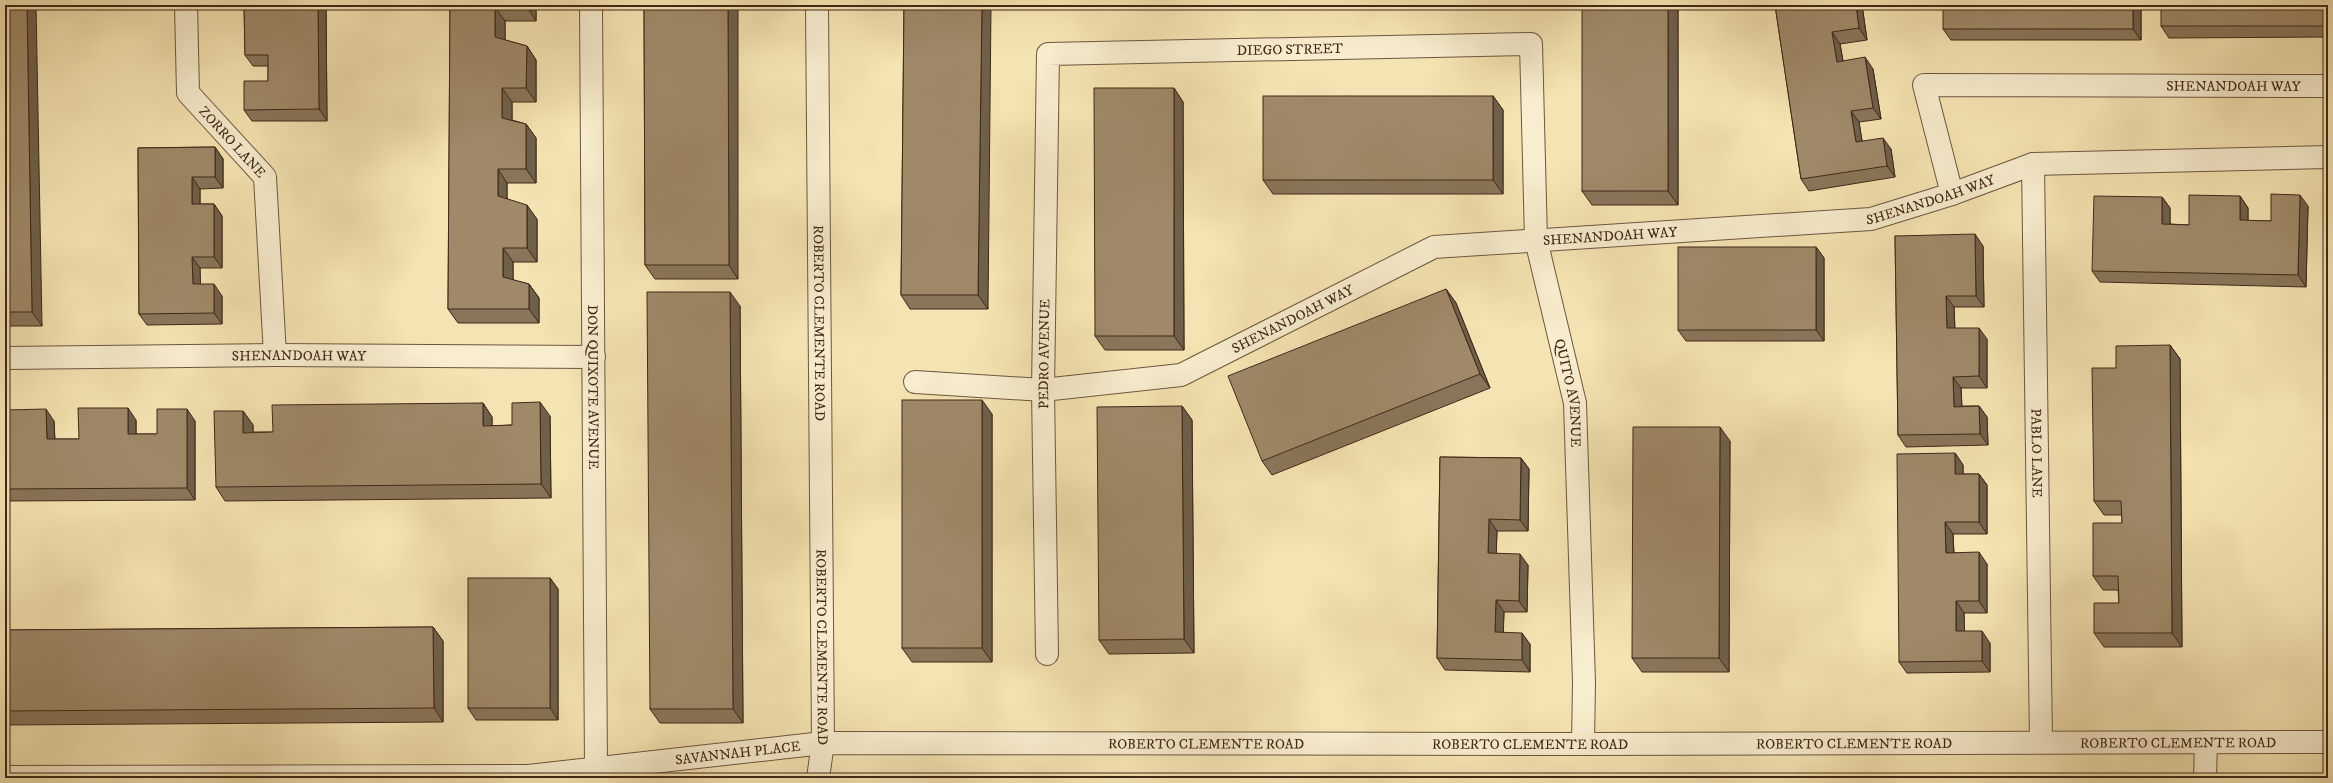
<svg xmlns="http://www.w3.org/2000/svg" width="2333" height="783" viewBox="0 0 2333 783" font-family="'IM FELL DW Pica',serif">
<rect width="100%" height="100%" fill="#f5e4b3"/>
<filter id="stains"><feTurbulence type="fractalNoise" baseFrequency=".005" numOctaves="4"/><feColorMatrix values="0 0 0 0 .2 0 0 0 0 .09 0 0 0 0 .02 0 0 0 .5 -.17"/></filter>
<radialGradient id="worn" r=".72"><stop offset=".6" stop-color="#630" stop-opacity="0"/><stop offset="1" stop-color="#630" stop-opacity=".3"/></radialGradient>
<g fill="none" stroke-linecap="round" stroke-linejoin="round">
<defs>
<g id="minor">
<path id="s1" d="M186 5 188 93 265 177 275 355"/>
<path id="s2" d="M591 5 596 769"/>
<path id="s3" d="M817 5 823 743 818 778"/>
<path id="s4" d="M2033 164 2041 742"/>
<path id="s5" d="M1952 194 1924 85 2328 86"/>
<path id="s6" d="M5 358 275 355 594 357"/>
<path id="s7" d="M915 382 1043 390 1181 375 1434 247 1871 219 1952 194 2033 164 2328 157"/>
<path id="s8" d="M1047 654 1043 390 1048 54 1531 44 1536 240 1575 403 1584 682 1583 744"/>
<path id="s9" d="M5 777 528 776 823 743 1583 744 2328 742"/>
<path d="M2205 778 2206 742"/>
</g>
</defs>
<use href="#minor" stroke="#6e563f" stroke-width="24"/>
<use href="#minor" stroke="#f8edce" stroke-width="22"/>
</g>
<g fill="#89765a" stroke="#412718">
<path d="M5 5 42 326H5Z"/>
<path d="M244 5H326L327 121H252L244 110 268 81V66H253L245 55Z"/>
<path d="M450 5H536V21H505V40L527 46 536 60V102H512V120L526 124 536 138V183H507V199L537 219V262H513V280L529 284 539 298V323H458L448 309Z"/>
<path d="M644 5 738 279H655L645 265Z"/>
<path d="M904 5 988 309H910L901 295Z"/>
<path d="M1678 5V205H1592L1582 191Z"/>
<path d="M1775 5H1862L1867 40 1840 44 1843 61 1873 69 1881 119 1859 122 1862 141 1891 149 1895 177 1809 191 1801 179Z"/>
<path d="M2141 5V40H1951L1943 29Z"/>
<path d="M2328 5V37L2169 38 2161 26Z"/>
<path d="M1174 88 1183 102 1184 350H1105L1095 336Z"/>
<path d="M1493 96 1503 110V194H1273L1263 180Z"/>
<path d="M215 147 223 159V188L200 189V204H214L222 216V268H200V284L222 296V324L147 325 139 314 138 148Z"/>
<path d="M2240 196 2248 208V221H2271L2308 206 2306 287 2100 282 2092 271 2162 197 2170 208V224L2189 225Z"/>
<path d="M1895 236 1983 246 1984 307H1954L1955 328 1987 339V388H1961L1962 406H1979L1987 417 1988 445 1906 447 1898 435Z"/>
<path d="M1816 247 1824 258V341H1686L1678 330Z"/>
<path d="M1446 289 1456 303 1490 388 1272 475 1262 461Z"/>
<path d="M740 306 743 723H660L650 709Z"/>
<path d="M2170 345 2180 359 2182 647H2104L2094 633 2119 603 2118 590H2103L2093 576 2122 523V515H2104L2094 501 2116 368Z"/>
<path d="M483 403 492 417V426L512 425 550 416 551 498 225 501 216 487 243 411 253 425V432H273Z"/>
<path d="M1182 406 1192 420 1194 653 1109 654 1099 640Z"/>
<path d="M5 410 54 421 55 439H79L136 420V434H157L195 421V500L5 501Z"/>
<path d="M992 414V662H912L902 648Z"/>
<path d="M1730 441 1729 672H1642L1632 658Z"/>
<path d="M1955 453 1963 465V474H1979L1987 485V534H1953L1954 552 1987 564V613H1964V631L1990 643V672L1907 673 1899 662Z"/>
<path d="M1440 457 1521 458 1529 469 1528 531H1497L1496 553 1528 565 1527 612H1504L1503 633 1530 644V672L1445 670 1437 658Z"/>
<path d="M550 578 558 589V720H476L468 708Z"/>
<path d="M433 627 443 641V722L5 725V630Z"/>
</g>
<g fill="#6f604a" stroke="#412718">
<path d="M27 5H36L42 326 32 312Z"/>
<path d="M318 5H326L327 121 319 109Z"/>
<path d="M527 5H536V21L527 7Z"/>
<path d="M728 5H738V279L729 265Z"/>
<path d="M982 5H991L988 309 978 295Z"/>
<path d="M1668 5H1678V205L1668 191Z"/>
<path d="M1856 5H1862L1867 40 1859 28Z"/>
<path d="M2133 5H2141V40L2133 29Z"/>
<path d="M495 7 505 21V51L495 37Z"/>
<path d="M1832 32 1840 44 1845 73 1837 62Z"/>
<path d="M527 46 536 60V102L526 88Z"/>
<path d="M1865 57 1873 69 1881 119 1873 108Z"/>
<path d="M502 88 512 102V132L502 118Z"/>
<path d="M1174 88 1183 102 1184 350 1174 336Z"/>
<path d="M1493 96 1503 110V194L1493 180Z"/>
<path d="M1851 111 1859 122 1864 153 1856 142Z"/>
<path d="M526 124 536 138V183L526 169Z"/>
<path d="M1883 138 1891 149 1895 177 1887 166Z"/>
<path d="M215 147 223 159V188L215 177Z"/>
<path d="M498 169 507 183V210L498 196Z"/>
<path d="M192 177 200 189V216L192 204Z"/>
<path d="M2300 195 2308 206 2306 287 2298 275Z"/>
<path d="M2240 196 2248 208V232L2240 220Z"/>
<path d="M2162 197 2170 208V236L2162 224Z"/>
<path d="M214 204 222 216V268L214 257Z"/>
<path d="M527 205 537 219V262L527 248Z"/>
<path d="M1975 234 1983 246 1984 307 1976 296Z"/>
<path d="M1816 247 1824 258V341L1816 330Z"/>
<path d="M503 248 513 262V291L503 277Z"/>
<path d="M192 257 200 268 201 296 193 284Z"/>
<path d="M214 284 222 296V324L214 313Z"/>
<path d="M529 284 539 298V323L529 309Z"/>
<path d="M1446 289 1456 303 1490 388 1480 374Z"/>
<path d="M730 292 740 306 743 723 733 709Z"/>
<path d="M1946 296 1954 307 1955 340 1947 328Z"/>
<path d="M1979 328 1987 339V388L1979 376Z"/>
<path d="M2170 345 2180 359 2182 647 2172 633Z"/>
<path d="M1953 377 1961 388 1962 418 1954 407Z"/>
<path d="M982 400 992 414V662L982 648Z"/>
<path d="M540 402 550 416 551 498 541 484Z"/>
<path d="M483 403 492 417V440L483 426Z"/>
<path d="M1182 406 1192 420 1194 653 1184 639Z"/>
<path d="M1979 406 1987 417 1988 445 1980 434Z"/>
<path d="M128 408 136 420V445L128 434Z"/>
<path d="M46 409 54 421 55 450 47 439Z"/>
<path d="M187 409 195 421V500L187 488Z"/>
<path d="M243 411 253 425V447L243 433Z"/>
<path d="M1720 427 1730 441 1729 672 1719 658Z"/>
<path d="M1955 453 1963 465V485L1955 474Z"/>
<path d="M1521 458 1529 469 1528 531 1520 520Z"/>
<path d="M1979 474 1987 485V534L1979 522Z"/>
<path d="M1489 519 1497 531 1496 565 1488 553Z"/>
<path d="M1945 522 1953 534 1954 564 1946 553Z"/>
<path d="M1979 552 1987 564V613L1979 601Z"/>
<path d="M1520 554 1528 565 1527 612 1519 601Z"/>
<path d="M550 578 558 589V720L550 708Z"/>
<path d="M1496 600 1504 612 1503 644 1495 632Z"/>
<path d="M1956 601 1964 613 1965 643 1956 631Z"/>
<path d="M433 627 443 641V722L434 708Z"/>
<path d="M1982 631 1990 643V672L1982 661Z"/>
<path d="M1522 633 1530 644V672L1522 660Z"/>
</g>
<g fill="#9f8969" stroke="#412718">
<path d="M5 5H27L32 312H5Z"/>
<path d="M244 5H318L319 109 244 110V81H268V55H245Z"/>
<path d="M450 5H527V7H495V37L527 46 526 88H502V118L526 124V169H498V196L527 205V248H503V277L529 284V309H448Z"/>
<path d="M644 5H728L729 265H645Z"/>
<path d="M904 5H982L978 295H901Z"/>
<rect x="1582" y="5" width="86" height="186"/>
<path d="M1775 5H1856L1859 28 1832 32 1837 62 1865 57 1873 108 1851 111 1856 142 1883 138 1887 166 1801 179Z"/>
<rect x="1943" y="5" width="190" height="24"/>
<rect x="2161" y="5" width="167" height="21"/>
<path d="M1094 88H1174V336H1095Z"/>
<rect x="1263" y="96" width="230" height="84"/>
<path d="M215 147V177H192V204H214V257H192L193 284H214V313L139 314 138 148Z"/>
<path d="M2271 194 2300 195 2298 275 2092 271 2094 196 2162 197V224L2189 225V195L2240 196V220L2271 221Z"/>
<path d="M1975 234 1976 296H1946L1947 328H1979V376L1953 377 1954 407 1979 406 1980 434 1898 435 1895 236Z"/>
<rect x="1678" y="247" width="138" height="83"/>
<path d="M1446 289 1480 374 1262 461 1228 376Z"/>
<path d="M647 292H730L733 709H650Z"/>
<path d="M2170 345 2172 633H2094V603H2119L2118 576H2093V523H2122L2121 501H2094L2092 368H2116V346Z"/>
<rect x="902" y="400" width="80" height="248"/>
<path d="M540 402 541 484 216 487 214 411H243V433L273 432 272 405 483 403V426L512 425V403Z"/>
<path d="M1182 406 1184 639 1099 640 1097 407Z"/>
<path d="M78 408H128V434H157V409H187V488L5 489V410L46 409 47 439H79Z"/>
<path d="M1633 427H1720L1719 658H1632Z"/>
<path d="M1955 453V474H1979V522H1945L1946 553 1979 552V601H1956V631H1982V661L1899 662 1897 454Z"/>
<path d="M1440 457 1521 458 1520 520 1489 519 1488 553 1520 554 1519 601 1496 600 1495 632 1522 633V660L1437 658Z"/>
<rect x="468" y="578" width="82" height="130"/>
<path d="M433 627 434 708 5 711V630Z"/>
</g>
<g text-anchor="middle" stroke-width="3" stroke-linejoin="round" paint-order="stroke">
<g font-size="14" fill="#412718" stroke="#f8edce">
<text dy="5" stroke="none"><textPath href="#s8" startOffset="842">DIEGO STREET</textPath></text>
<text dy="5" stroke="none"><textPath href="#s5" startOffset="422">SHENANDOAH WAY</textPath></text>
<text dy="5" stroke="none"><textPath href="#s1" startOffset="154">ZORRO LANE</textPath></text>
<text dy="5" stroke="none"><textPath href="#s7" startOffset="1051">SHENANDOAH WAY</textPath></text>
<text dy="5" stroke="none"><textPath href="#s7" startOffset="727">SHENANDOAH WAY</textPath></text>
<text dy="5" stroke="none"><textPath href="#s7" startOffset="392">SHENANDOAH WAY</textPath></text>
<text dy="5" stroke="none"><textPath href="#s3" startOffset="318">ROBERTO CLEMENTE ROAD</textPath></text>
<text dy="5" stroke="none"><textPath href="#s8" startOffset="300">PEDRO AVENUE</textPath></text>
<text dy="5" stroke="none"><textPath href="#s6" startOffset="294">SHENANDOAH WAY</textPath></text>
<text dy="5" stroke="none"><textPath href="#s2" startOffset="382">DON QUIXOTE AVENUE</textPath></text>
<text dy="5" stroke="none"><textPath href="#s8" startOffset="1436">QUITO AVENUE</textPath></text>
<text dy="5" stroke="none"><textPath href="#s4" startOffset="289">PABLO LANE</textPath></text>
<text dy="5" stroke="none"><textPath href="#s3" startOffset="642">ROBERTO CLEMENTE ROAD</textPath></text>
<text dy="5" stroke="none"><textPath href="#s9" startOffset="2175">ROBERTO CLEMENTE ROAD</textPath></text>
<text dy="5" stroke="none"><textPath href="#s9" startOffset="1203">ROBERTO CLEMENTE ROAD</textPath></text>
<text dy="5" stroke="none"><textPath href="#s9" startOffset="1851">ROBERTO CLEMENTE ROAD</textPath></text>
<text dy="5" stroke="none"><textPath href="#s9" startOffset="1527">ROBERTO CLEMENTE ROAD</textPath></text>
<text dy="5" stroke="none"><textPath href="#s9" startOffset="734">SAVANNAH PLACE</textPath></text>
</g>
</g>
<rect width="2333" height="783" fill="none" stroke="#f5e4b3" stroke-width="20"/>
<rect x="6" y="6" width="2321" height="771" fill="none" stroke="#412718" stroke-width="2"/>
<rect x="10" y="10" width="2313" height="763" fill="none" stroke="#412718"/>
<rect width="100%" height="100%" filter="url(#stains)"/>
<rect width="100%" height="100%" fill="url(#worn)"/>
</svg>
